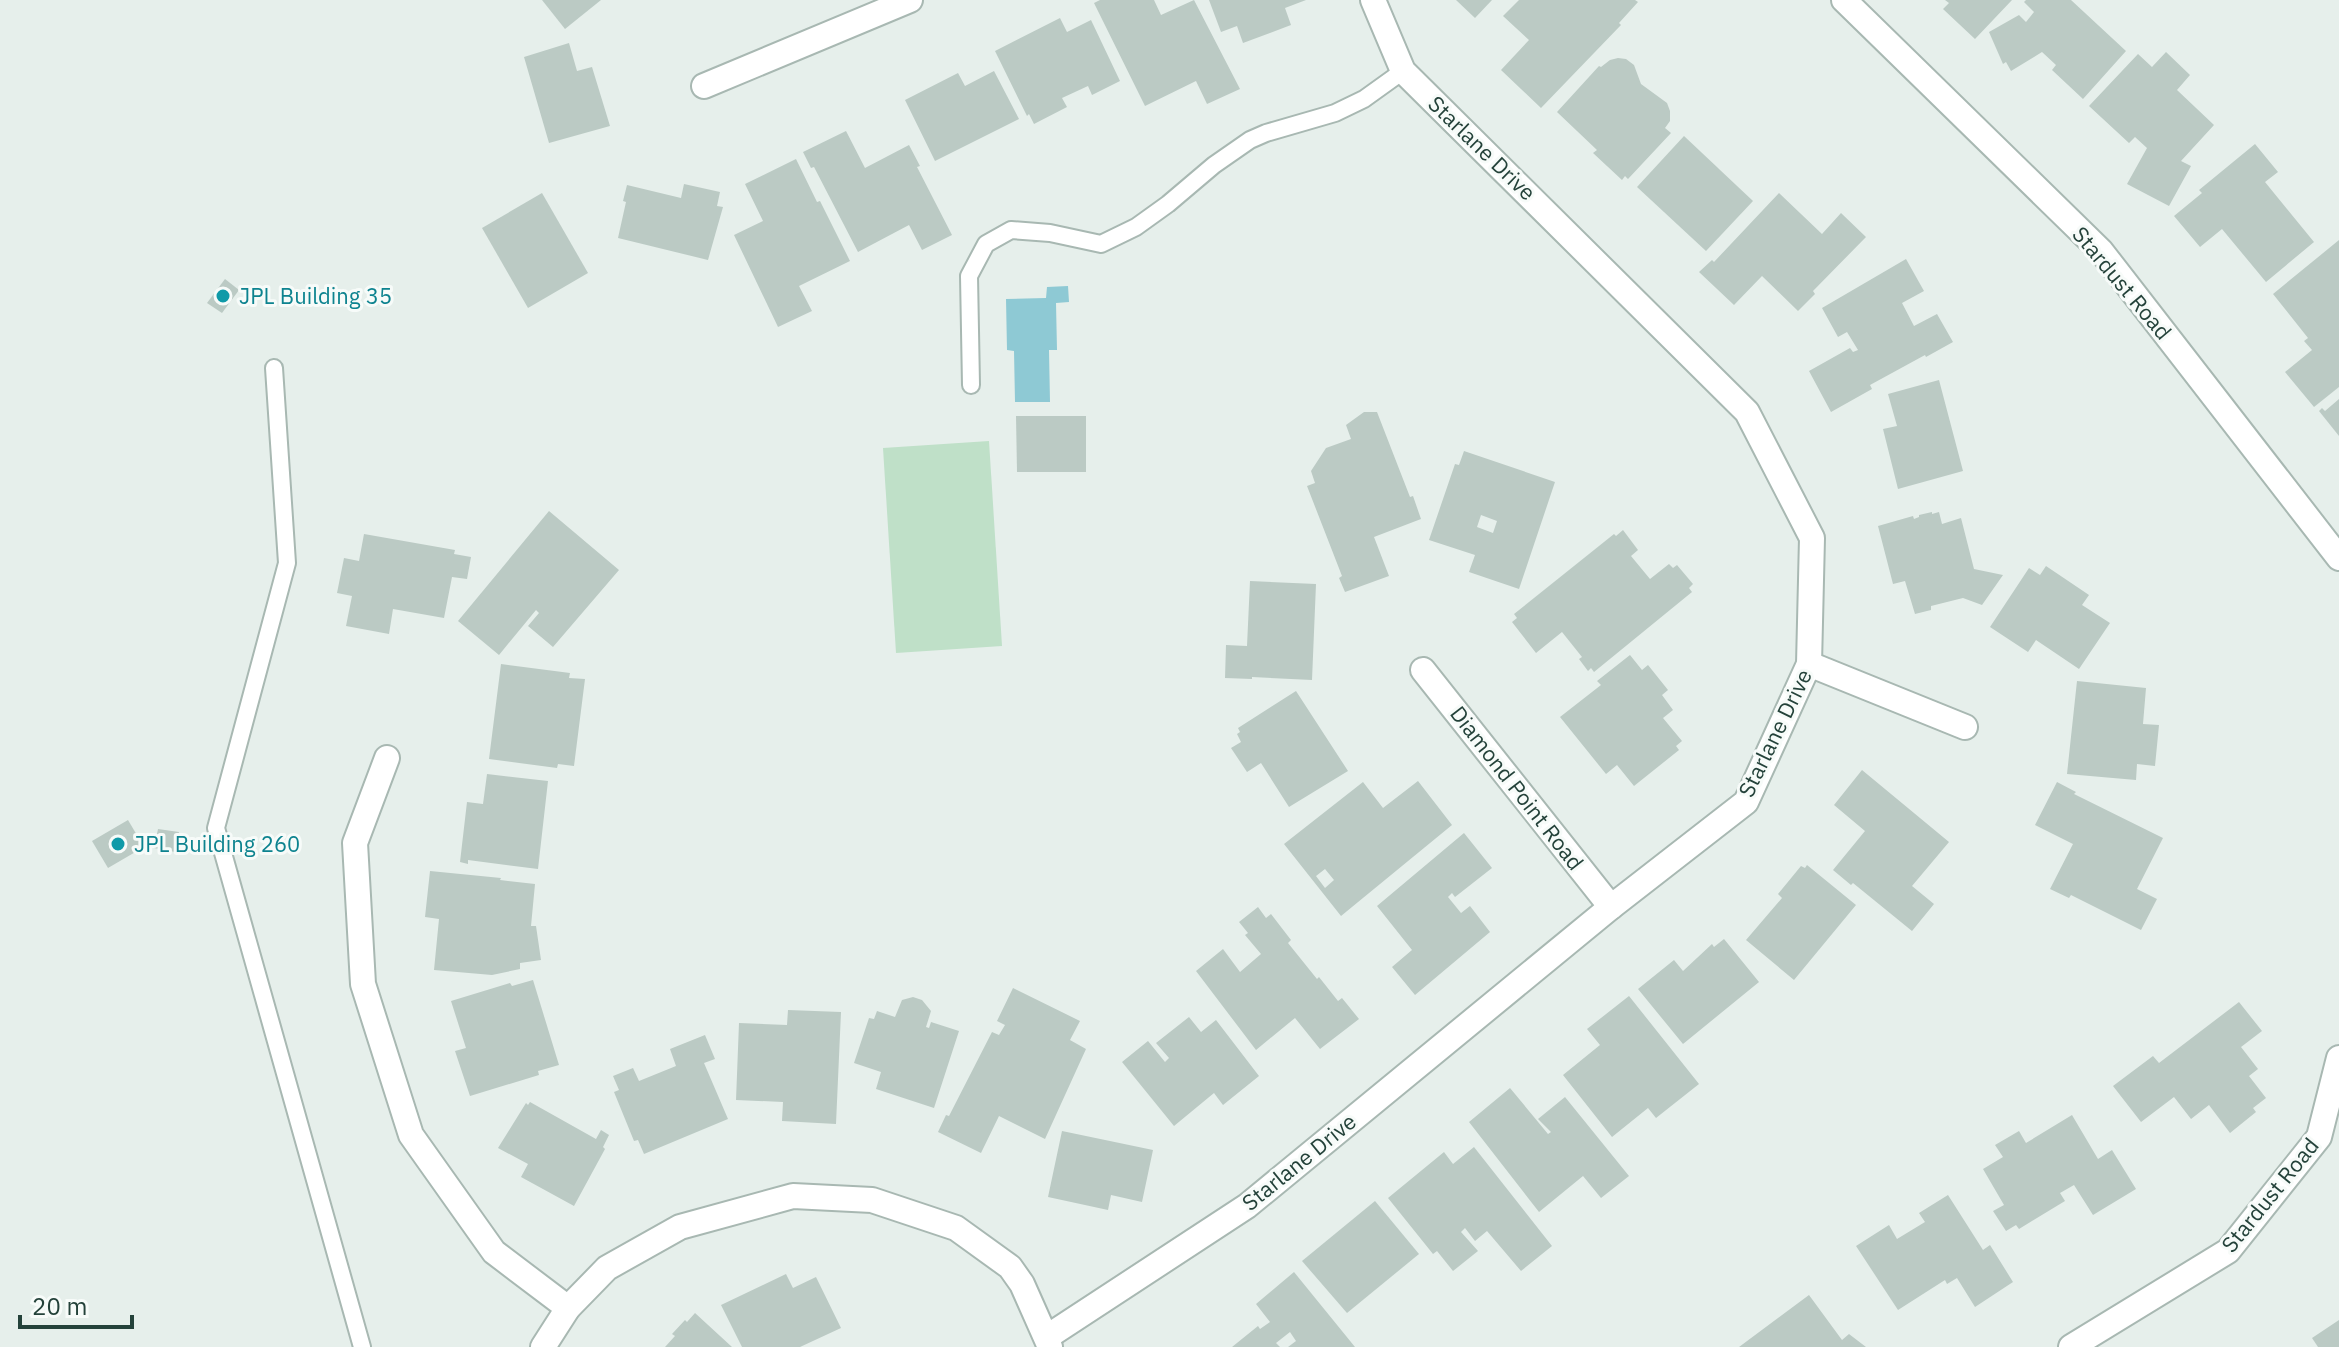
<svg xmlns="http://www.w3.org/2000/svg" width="2339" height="1347" viewBox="0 0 2339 1347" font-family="'IBM Plex Sans',sans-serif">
<rect width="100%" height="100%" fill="#e6efeb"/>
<path fill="#bfe0c8" d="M989 441 1002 646 896 653 883 448Z"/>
<path fill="#8ec9d4" d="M1068 286 1069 302 1056 303 1057 350H1049L1050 402H1015L1014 351 1007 350 1006 299 1046 298 1047 287Z"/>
<g fill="#bbcac4" fill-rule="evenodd">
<path d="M542 0H601L565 29Z"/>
<path d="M1100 0H1154L1161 15 1194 0 1240 89 1207 104 1196 81 1145 106 1094 3Z"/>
<path d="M1209 0H1306L1285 8 1291 25 1243 43 1237 26 1221 32Z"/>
<path d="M1456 0H1492L1475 18Z"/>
<path d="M1519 0H1635L1638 2 1619 23 1621 25 1541 108 1501 70 1529 40 1503 16Z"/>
<path d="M1945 0H2012L1975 39 1943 9 1949 3Z"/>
<path d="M2026 0H2071L2126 51 2083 99 2052 70 2056 65 2042 52 2011 71 2006 62 2003 64 1989 32 2019 15 2026 22 2034 12 2024 2Z"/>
<path d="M1060 18 1067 32 1091 20 1120 81 1092 95 1088 86 1062 98 1067 107 1034 124 1029 114 1027 116 995 51Z"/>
<path d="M569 43 577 71 592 67 610 126 549 143 524 57Z"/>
<path d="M2166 52 2190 75 2177 90 2214 125 2181 161 2191 166 2169 206 2127 184 2147 148 2135 137 2129 143 2089 106 2138 54 2152 67Z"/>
<path d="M1618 58 1626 59 1634 65 1641 84 1667 103 1670 111V121L1665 128 1671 133 1628 179 1625 176 1622 180 1593 153 1597 150 1557 112 1599 66 1601 67 1610 60Z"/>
<path d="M994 71 1019 119 935 161 905 100 958 73 965 86Z"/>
<path d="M846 131 865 168 909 145 920 166 917 167 952 235 922 250 909 225 858 252 814 167 811 168 803 152Z"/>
<path d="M1684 136 1753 201 1706 251 1637 187Z"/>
<path d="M2255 144 2278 172 2265 182 2314 242 2266 282 2222 229 2200 247 2174 216 2202 193 2199 190Z"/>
<path d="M796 159 817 202 820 201 850 261 799 286 812 311 778 327 734 235 763 221 745 184Z"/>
<path d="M684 184 720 192 717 206 723 207 708 260 618 238 626 202 623 201 627 185 681 198Z"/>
<path d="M542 193 588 273 528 308 482 228Z"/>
<path d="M1779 193 1822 234 1841 213 1866 237 1813 291 1815 294 1798 311 1762 276 1734 305 1699 272 1712 260 1714 262Z"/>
<path d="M2339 240V387L2314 407 2285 372 2312 350 2304 341 2308 338 2273 294Z"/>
<path d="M1906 259 1924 291 1902 303 1914 326 1937 314 1953 342 1926 357 1925 355 1870 385 1872 389 1831 412 1809 371 1850 348 1853 352 1858 350 1847 332 1838 337 1822 308Z"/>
<path d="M225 279 239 290 222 313 207 303Z"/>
<path d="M1939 380 1963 471 1898 489 1883 429 1897 426 1888 394Z"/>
<path d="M2339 399V436L2319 411 2322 408 2325 411Z"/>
<path d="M1364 412H1377L1410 497 1413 496 1421 519 1374 537 1389 576 1345 592 1339 578 1342 576 1307 486 1315 483 1311 471 1326 448 1351 439 1346 425Z"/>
<path d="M1016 416H1086V472H1017Z"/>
<path d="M1464 451 1555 482 1519 589 1469 572 1475 555 1429 540 1455 464 1459 465ZM1481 515 1497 521 1493 533 1477 527Z"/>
<path d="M549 511 619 570 553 647 528 626 539 613 536 610 499 655 458 621Z"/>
<path d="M1932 512V514L1939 512 1942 524 1961 518 1974 569 2003 575 1982 605 1963 598 1931 606V610L1915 614 1905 581 1893 584 1878 526 1913 516 1914 519 1919 517V515Z"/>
<path d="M1623 530 1638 550 1631 556 1650 579 1669 564 1673 568 1677 565 1693 584 1689 588 1692 592 1594 672 1591 668 1588 671 1579 659 1582 657 1562 632 1536 653 1512 622 1517 618 1514 614 1614 534 1616 536Z"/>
<path d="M364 534 455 550 454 554 471 557 467 579 452 577 444 618 393 609 389 634 346 626 352 596 337 593 344 558 359 561Z"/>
<path d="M2046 566 2089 595 2082 605 2110 623 2079 669 2036 640 2028 652 1990 627 2029 568 2040 575Z"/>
<path d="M1250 581 1316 584 1312 680 1252 677V679L1225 678 1226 645 1247 646Z"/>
<path d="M1630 655 1642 670 1648 665 1668 690 1662 695 1673 710 1663 718 1682 741 1676 746 1679 750 1634 786 1617 765 1606 774 1560 717 1601 685 1597 681Z"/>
<path d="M501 664 570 673 569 678 585 679 574 766 558 764 557 768 489 759Z"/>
<path d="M2077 681 2146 688 2143 724 2159 725 2155 766 2137 764 2136 780 2067 774Z"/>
<path d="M1296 691 1348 771 1289 807 1261 763 1247 772 1231 748 1241 742 1237 734 1240 732 1238 728Z"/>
<path d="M1862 770 1949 842 1912 886 1934 904 1912 931 1853 883 1851 885 1833 870 1865 831 1834 805Z"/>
<path d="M487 774 548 781 538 869 468 860V864L460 862 467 802 483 804Z"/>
<path d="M1418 781 1452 825 1341 916 1284 844 1363 782 1383 808ZM1325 869 1334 880 1325 888 1316 876Z"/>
<path d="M2057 782 2076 792 2074 794 2163 838 2137 889 2157 899 2141 930 2071 895 2069 898 2050 889 2073 844 2035 825Z"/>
<path d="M128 820 144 847 108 868 92 841Z"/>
<path d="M158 829 179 832 175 852 154 848Z"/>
<path d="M1464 833 1492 868 1455 897 1452 893 1448 897 1461 913 1470 906 1490 932 1415 995 1392 967 1412 950 1377 906Z"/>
<path d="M1807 865 1856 905 1794 980 1746 940 1782 898 1778 894 1801 866 1805 868Z"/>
<path d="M430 871 501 878 500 880 535 884 531 926H536L541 960 520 963V969L492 975 434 970 439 919 425 917Z"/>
<path d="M1258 907 1266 918 1271 914 1291 940 1288 943 1317 979 1319 977 1338 1001 1342 998 1359 1019 1320 1049 1295 1018 1256 1050 1196 971 1223 949 1240 972 1261 954 1245 935 1248 933 1239 922Z"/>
<path d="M1724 939 1759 982 1683 1044 1638 989 1674 960 1683 971 1712 944 1714 947Z"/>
<path d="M533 980 559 1065 538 1071 539 1075 470 1096 455 1051 466 1048 451 1001 510 983 512 986Z"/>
<path d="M1013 988 1080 1021 1070 1040 1086 1049 1045 1139 999 1116 981 1153 938 1132 946 1115 949 1116 992 1032 999 1035 1005 1025 997 1021Z"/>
<path d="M1629 996 1699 1084 1656 1118 1648 1108 1612 1137 1563 1075 1600 1045 1587 1029Z"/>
<path d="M913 997 922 1000 931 1011 926 1027 929 1028 931 1022 959 1031 934 1108 876 1089 881 1072 854 1063 869 1018 874 1019 877 1011 895 1017 902 1000Z"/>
<path d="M2239 1002 2262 1031 2241 1047 2258 1069 2249 1076 2266 1098 2253 1108 2256 1112 2230 1133 2209 1105 2191 1119 2174 1097 2141 1122 2113 1086 2153 1056 2159 1063Z"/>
<path d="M788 1010 841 1012 836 1124 782 1121 783 1102 736 1100 739 1023 787 1025Z"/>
<path d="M1189 1017 1201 1032 1216 1020 1259 1076 1223 1105 1214 1093 1174 1126 1122 1062 1148 1041 1165 1062 1169 1058 1156 1043Z"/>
<path d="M705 1035 715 1059 704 1063 728 1119 644 1154 638 1140 634 1141 614 1092 619 1090 613 1076 633 1068 639 1081 676 1066 670 1049Z"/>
<path d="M1510 1088 1548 1134 1551 1132 1538 1119 1565 1097 1629 1176 1601 1198 1583 1176 1539 1212 1469 1122Z"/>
<path d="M530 1102 596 1139 601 1130 609 1135 603 1147 605 1149 574 1206 521 1177 528 1164 498 1148 526 1103 528 1105Z"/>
<path d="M2072 1115 2098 1159 2112 1150 2136 1189 2093 1215 2074 1185 2060 1193 2065 1201 2019 1229 2016 1225 2006 1231 1993 1211 2004 1205 1983 1169 2003 1157 1995 1145 2019 1131 2026 1143Z"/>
<path d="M1062 1131 1153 1150 1142 1202 1111 1195 1108 1210 1048 1197Z"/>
<path d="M1474 1147 1552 1246 1521 1271 1487 1231 1475 1241 1465 1228 1461 1232 1478 1251 1453 1271 1437 1251 1433 1254 1388 1198 1444 1152 1453 1164Z"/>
<path d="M1948 1195 1983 1250 1990 1245 2013 1282 1975 1307 1957 1278 1947 1284 1945 1280 1898 1310 1856 1246 1889 1225 1897 1239 1925 1222 1919 1213Z"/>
<path d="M1375 1201 1419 1254 1347 1313 1302 1261Z"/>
<path d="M1294 1272 1355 1347H1288L1296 1341 1290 1332 1276 1343 1280 1347H1232L1258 1326 1260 1329 1270 1322 1256 1304Z"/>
<path d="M786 1274 793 1288 816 1277 841 1328 800 1347H742L721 1305Z"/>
<path d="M1809 1295 1842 1340 1849 1334 1866 1347H1739Z"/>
<path d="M695 1313 732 1347H665L675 1336 672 1334 685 1320 687 1322Z"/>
<path d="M2339 1320V1347H2318L2312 1338Z"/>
</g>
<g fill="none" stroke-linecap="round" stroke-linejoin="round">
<defs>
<g id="service">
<path d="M274 368 287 563 216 828 362 1347"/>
<path d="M971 385 969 276 986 244 1011 230 1050 233 1101 244 1136 227 1168 204 1214 165 1250 140 1266 133 1335 113 1364 99 1403 71"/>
</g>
<g id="minor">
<path d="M1844 0 2101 251 2339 558"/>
<path d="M704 86 910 0"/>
<path d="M1809 664 1965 727"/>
<path d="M1423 670 1611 907"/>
<path d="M387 758 355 843 363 984 411 1135 494 1252 568 1308"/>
<path d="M1047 1337 1247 1206 1611 907 1746 802 1809 664 1812 538 1747 412 1403 71 1373 0"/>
<path d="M543 1347 568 1308 607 1268 680 1227 793 1196 872 1200 956 1228 1010 1267 1022 1284 1050 1347"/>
<path d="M2071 1347 2228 1251 2319 1137 2339 1058"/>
</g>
</defs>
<use href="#service" stroke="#a8b8b2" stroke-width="20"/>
<use href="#minor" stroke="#a8b8b2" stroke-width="28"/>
<use href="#service" stroke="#fff" stroke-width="16"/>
<use href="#minor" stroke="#fff" stroke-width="24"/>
</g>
<g fill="#0f9aa8" stroke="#f7fbf9" stroke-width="3">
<circle cx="223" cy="296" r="8"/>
<circle cx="118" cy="844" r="8"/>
</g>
<g text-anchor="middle" stroke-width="6" stroke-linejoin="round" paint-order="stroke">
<g font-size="22" fill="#24423a" stroke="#f7fbf9">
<text transform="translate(1482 148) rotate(44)" y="8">Starlane Drive</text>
<text transform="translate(2122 283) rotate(50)" y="8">Stardust Road</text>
<text transform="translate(1775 733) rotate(-64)" y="8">Starlane Drive</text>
<text transform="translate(1517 788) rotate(52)" y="8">Diamond Point Road</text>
<text transform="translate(1299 1162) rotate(-39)" y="8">Starlane Drive</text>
<text transform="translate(2270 1195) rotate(-51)" y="8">Stardust Road</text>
</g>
<g font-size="22" fill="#0d838f" stroke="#f7fbf9" text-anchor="start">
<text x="239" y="304">JPL Building 35</text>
<text x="134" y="852">JPL Building 260</text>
</g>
</g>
<path d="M20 1315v12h112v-12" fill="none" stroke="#24423a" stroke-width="4"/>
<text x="32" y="1315" font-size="24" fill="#24423a" stroke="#f7fbf9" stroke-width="6" paint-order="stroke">20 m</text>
</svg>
